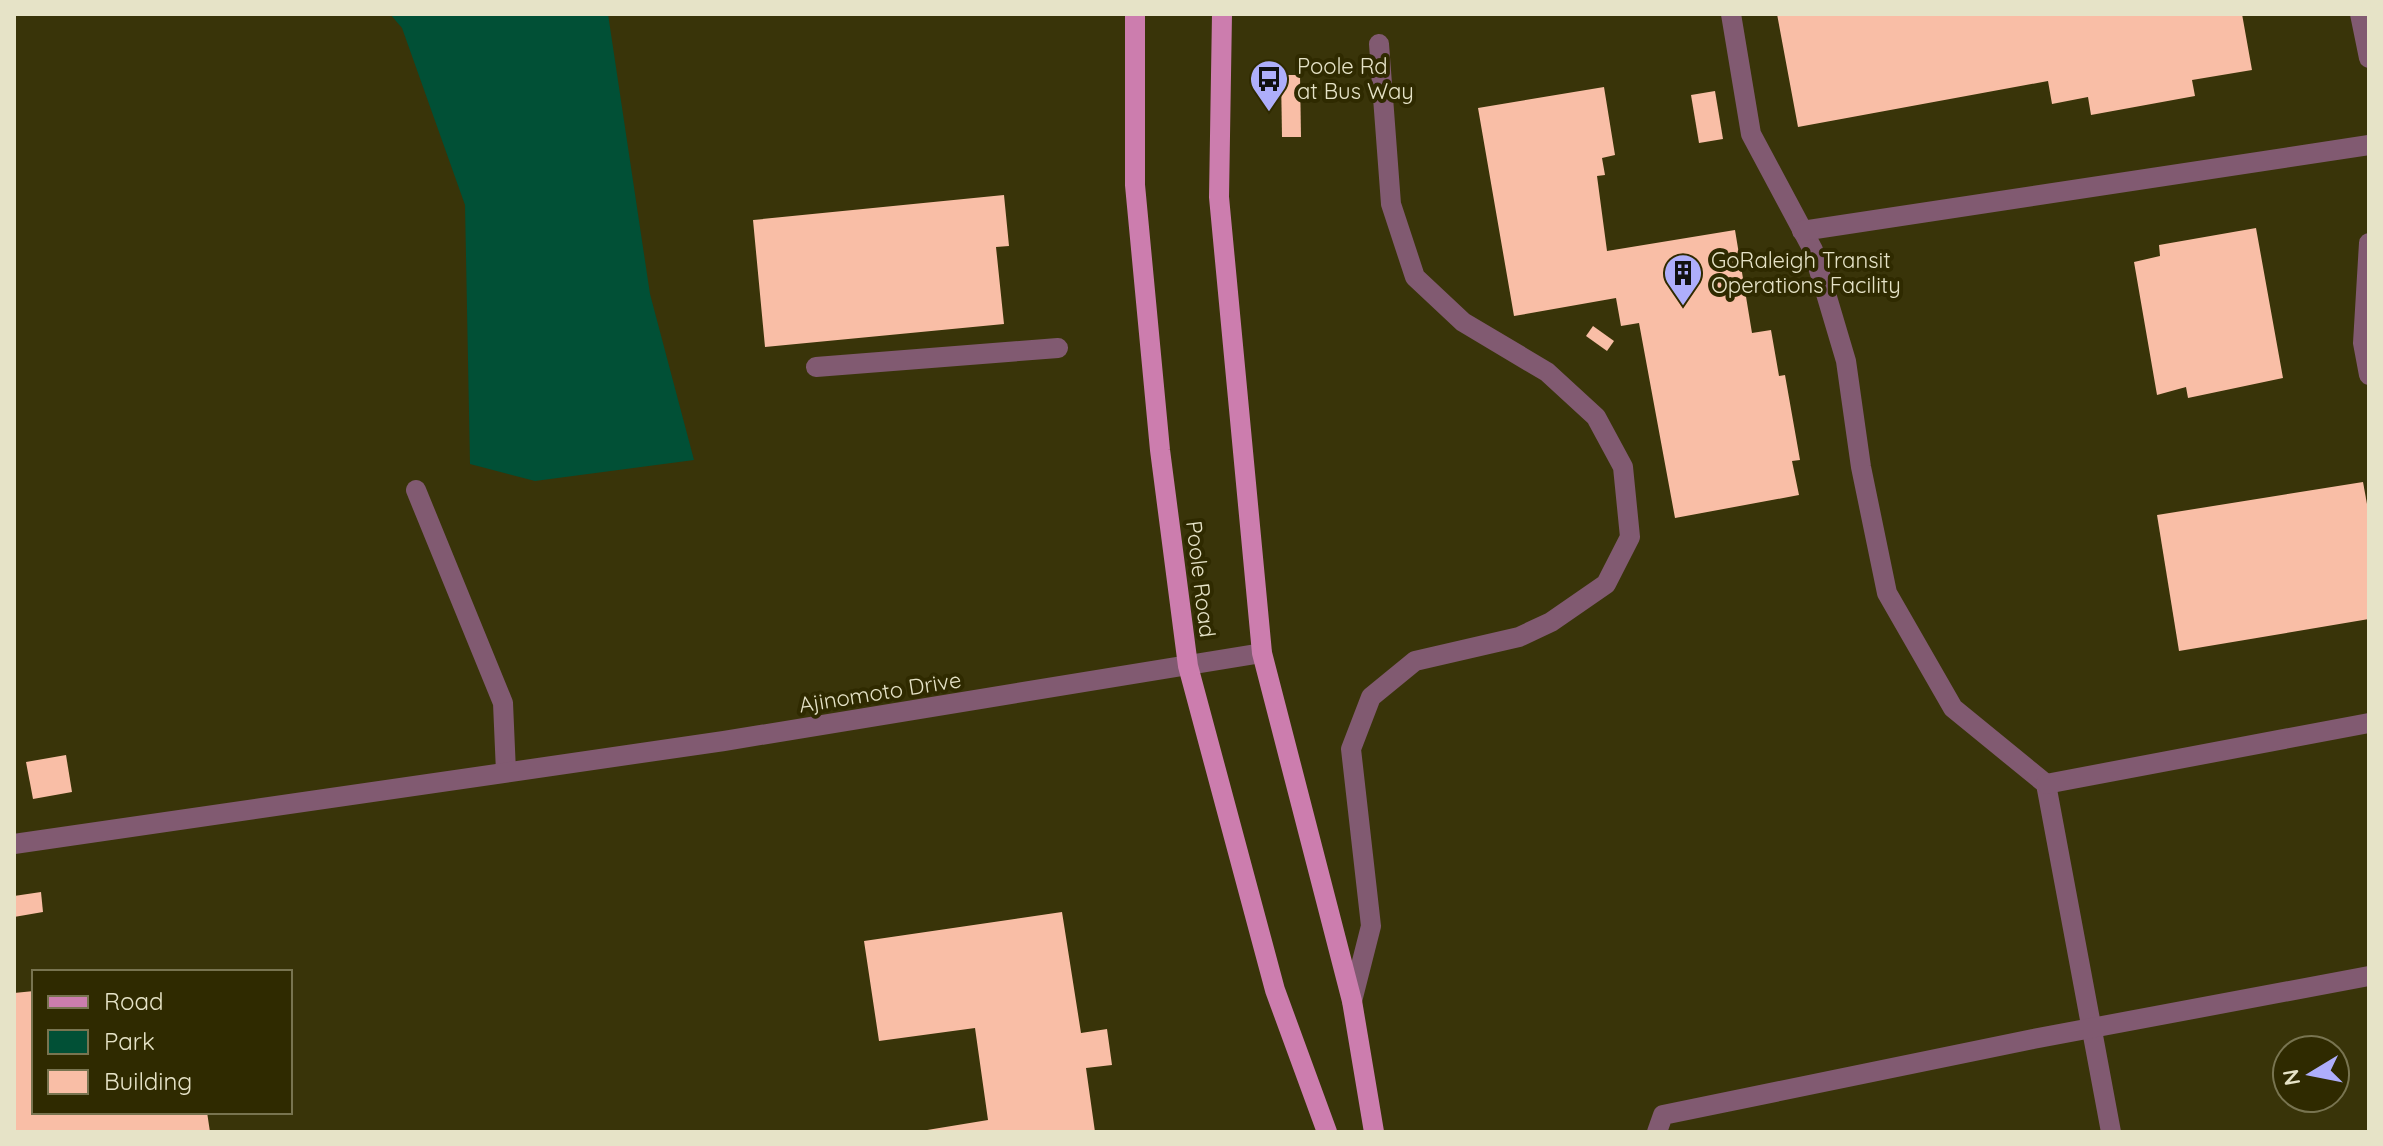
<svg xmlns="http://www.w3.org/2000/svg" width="2383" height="1146" viewBox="0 0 2383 1146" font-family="Quicksand,sans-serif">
<rect width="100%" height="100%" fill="#393409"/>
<path fill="#015036" d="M390 14H608L650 294 694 460 535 481 470 464 465 205 402 28Z"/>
<g fill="#f9bea6">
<path d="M1777 14H2242L2252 70 2192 80 2195 96 2091 115 2088 97 2052 104 2048 81 1798 127Z"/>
<path d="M1281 75H1300L1301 137H1282Z"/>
<path d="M1604 87 1615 155 1602 158 1605 175 1597 176 1607 251 1735 230 1752 333 1771 330 1779 376 1785 375 1800 460 1792 461 1799 495 1675 518 1639 323 1621 326 1616 298 1514 316 1478 108Z"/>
<path d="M1715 91 1723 139 1699 143 1691 95Z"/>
<path d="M1004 195 1009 246 996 247 1004 324 765 347 753 220Z"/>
<path d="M2256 228 2283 378 2188 398 2186 387 2157 395 2134 262 2160 256 2159 245Z"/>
<path d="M1593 326 1614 341 1607 351 1586 336Z"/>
<path d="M2363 482 2369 515V619L2179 651 2157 515Z"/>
<path d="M66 755 72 792 33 799 26 762Z"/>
<path d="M41 892 43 912 14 917V896Z"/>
<path d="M1062 912 1081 1033 1107 1029 1112 1065 1086 1068 1095 1132H915L988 1120 975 1028 879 1041 864 941Z"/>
<path d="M34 991V1112H207L210 1132H14V993Z"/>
</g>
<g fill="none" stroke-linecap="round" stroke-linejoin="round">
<g stroke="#815a71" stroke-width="20">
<path d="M1731 14 1751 134 1813 250 1846 361 1861 467 1887 593 1953 708 2046 784 2111 1132"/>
<path d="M2360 14 2369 58"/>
<path d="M1802 231 2369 145"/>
<path d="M2369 243 2363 343 2369 375"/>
<path d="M816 367 1058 348"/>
<path d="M416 490 503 703 506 772"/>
<path d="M2046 784 2369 723"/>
<path d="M14 844 724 741 1262 653"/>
<path d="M1352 1001 1371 926 1351 749 1371 697 1415 661 1519 637 1551 622 1606 584 1630 537 1623 467 1596 417 1547 372 1463 322 1415 277 1391 204 1379 44"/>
<path d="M1657 1132 1663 1115 2033 1039 2369 976"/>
</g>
<g stroke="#cc7dae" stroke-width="20">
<path d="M1135 14V185L1160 450 1188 666 1275 990 1327 1132"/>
<path d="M1222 14 1219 197 1262 653 1352 1001 1374 1132"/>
</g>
</g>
<defs>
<symbol id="bus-pin" viewBox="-11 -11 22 30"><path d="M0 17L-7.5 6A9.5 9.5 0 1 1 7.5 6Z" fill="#aeaefb" stroke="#2f2a00"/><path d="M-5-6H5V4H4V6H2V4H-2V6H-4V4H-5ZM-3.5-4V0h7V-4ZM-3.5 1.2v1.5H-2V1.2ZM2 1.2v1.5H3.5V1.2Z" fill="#111"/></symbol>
<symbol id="building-pin" viewBox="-11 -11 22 30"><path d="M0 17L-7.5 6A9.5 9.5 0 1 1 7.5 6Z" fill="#aeaefb" stroke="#2f2a00"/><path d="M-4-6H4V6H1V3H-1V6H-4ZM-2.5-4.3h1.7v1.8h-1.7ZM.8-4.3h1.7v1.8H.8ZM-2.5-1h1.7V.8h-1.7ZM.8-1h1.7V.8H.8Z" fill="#111"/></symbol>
</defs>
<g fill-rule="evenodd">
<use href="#bus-pin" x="1247" y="57" width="44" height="60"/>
<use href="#building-pin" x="1661" y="251" width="44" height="60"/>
</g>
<g text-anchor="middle" stroke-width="8" stroke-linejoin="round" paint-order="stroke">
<g font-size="22" fill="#e6e3c7" stroke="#2f2a00" text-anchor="start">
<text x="1297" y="74">Poole Rd<tspan x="1297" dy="25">at Bus Way</tspan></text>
<text x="1711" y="268">GoRaleigh Transit<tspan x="1711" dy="25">Operations Facility</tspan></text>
</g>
<g font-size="22" fill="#e6e3c7" stroke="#2f2a00">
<text transform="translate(1201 579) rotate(83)" y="8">Poole Road</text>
<text transform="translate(880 692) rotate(-9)" y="8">Ajinomoto Drive</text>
</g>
</g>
<rect width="2383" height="1146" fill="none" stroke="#e6e3c7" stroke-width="32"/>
<rect x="32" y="970" width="260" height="144" fill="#2f2a00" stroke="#787450" stroke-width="2"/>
<rect x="48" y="996" width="40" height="12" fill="#cc7dae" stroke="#787450" stroke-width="2"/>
<text x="104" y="1010" font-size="24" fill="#e6e3c7">Road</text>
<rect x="48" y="1030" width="40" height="24" fill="#015036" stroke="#787450" stroke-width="2"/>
<text x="104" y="1050" font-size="24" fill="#e6e3c7">Park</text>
<rect x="48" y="1070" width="40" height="24" fill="#f9bea6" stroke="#787450" stroke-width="2"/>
<text x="104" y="1090" font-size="24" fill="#e6e3c7">Building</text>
<g transform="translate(2311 1074) rotate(260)"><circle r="38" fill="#2f2a00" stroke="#787450" stroke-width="2"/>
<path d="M0-6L14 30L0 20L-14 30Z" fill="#aeaefb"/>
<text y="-12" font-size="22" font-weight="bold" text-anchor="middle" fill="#e6e3c7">N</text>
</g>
</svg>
